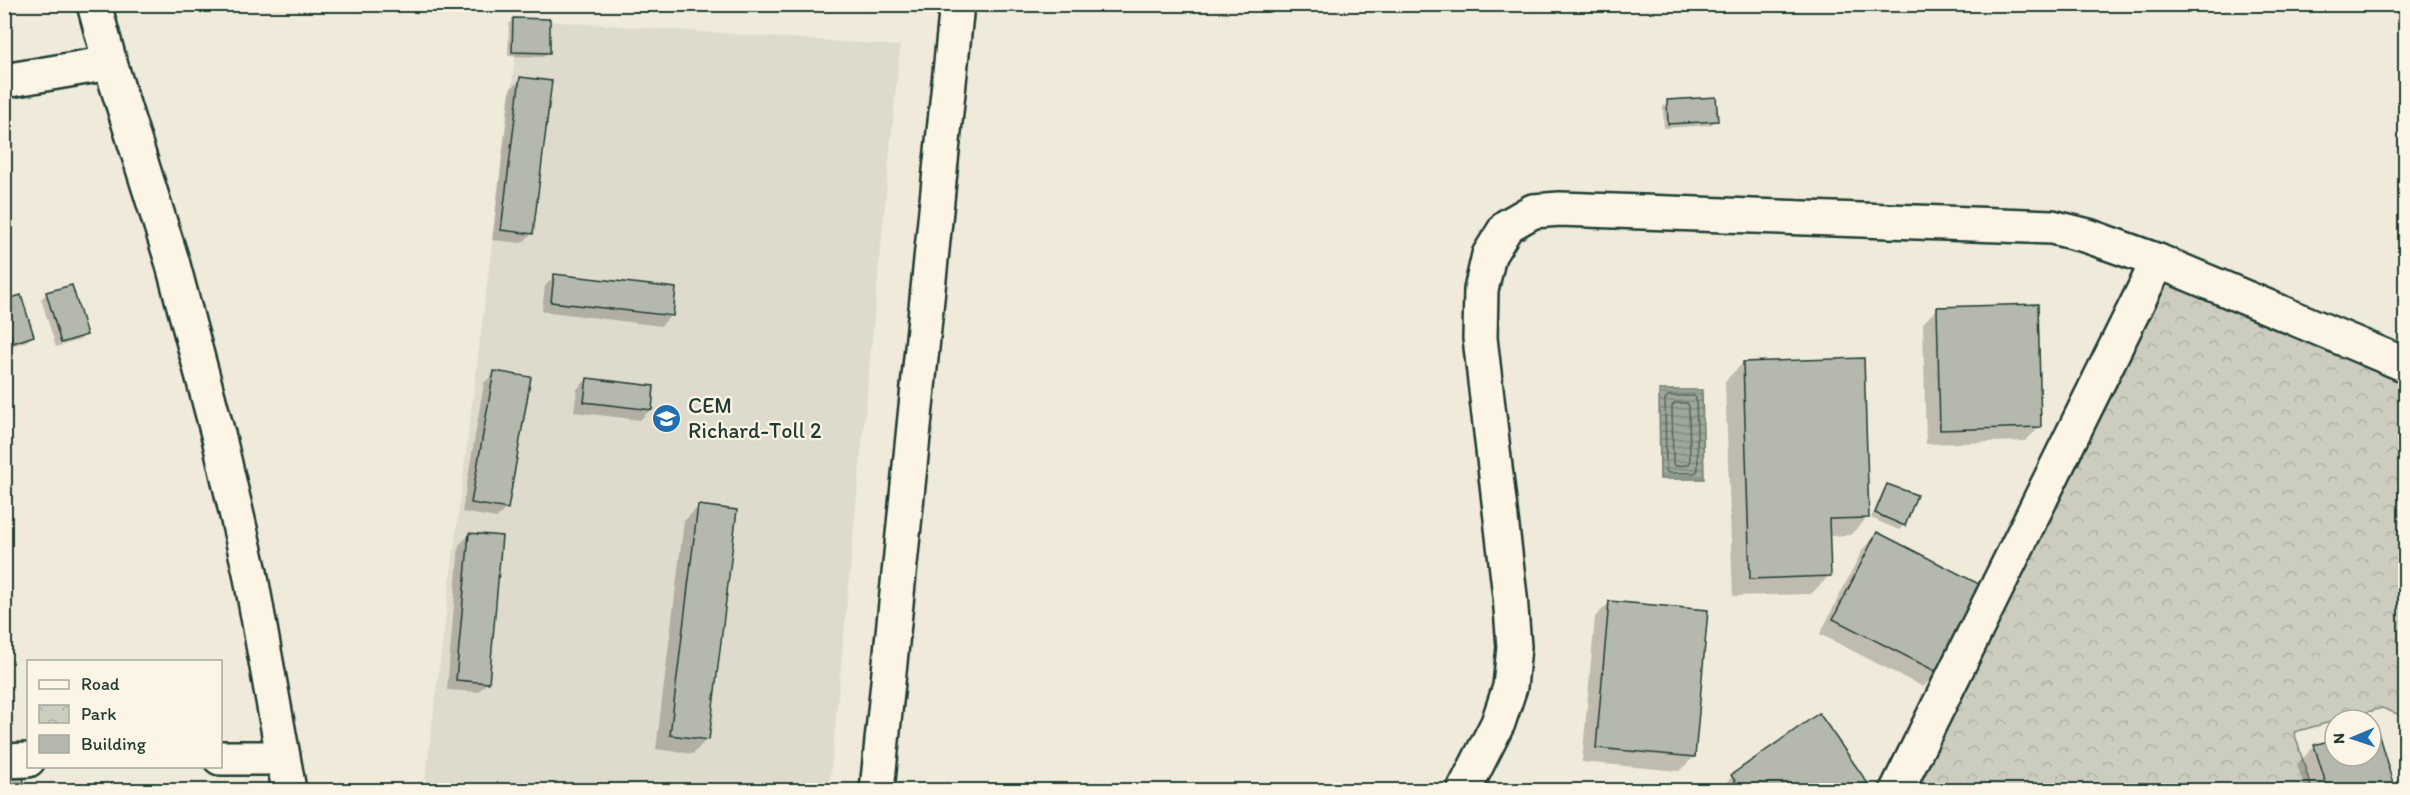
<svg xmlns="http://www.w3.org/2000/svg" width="2410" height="795" viewBox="0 0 2410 795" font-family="Itim,sans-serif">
<defs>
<pattern id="park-crowns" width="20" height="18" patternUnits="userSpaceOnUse" patternTransform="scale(1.5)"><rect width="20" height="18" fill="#cccdbf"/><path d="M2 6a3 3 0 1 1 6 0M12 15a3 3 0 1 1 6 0" fill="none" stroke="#afb1a5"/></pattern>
<pattern id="water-rules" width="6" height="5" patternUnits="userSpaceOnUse" patternTransform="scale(1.5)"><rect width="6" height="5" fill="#9fa89a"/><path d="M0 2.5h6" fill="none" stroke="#818a7e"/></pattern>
</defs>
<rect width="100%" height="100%" fill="#efeada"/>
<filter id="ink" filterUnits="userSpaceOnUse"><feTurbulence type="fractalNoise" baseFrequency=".0167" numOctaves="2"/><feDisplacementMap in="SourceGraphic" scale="12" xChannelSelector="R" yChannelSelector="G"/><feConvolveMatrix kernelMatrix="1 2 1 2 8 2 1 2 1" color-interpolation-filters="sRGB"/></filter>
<g filter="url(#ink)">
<path fill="#dedbcc" d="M520 19 900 46 829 790H424Z"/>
<path fill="url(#park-crowns)" stroke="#76857a" stroke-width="1.5" d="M2161 278 2405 382V717L2382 708 2294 732 2312 790H1908Z"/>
<path fill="url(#water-rules)" stroke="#6c7d71" stroke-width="1.5" d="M1659 390H1702L1704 479H1660Z"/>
<g fill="#0003">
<path d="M514 19 548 52 543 57 508 56 509 24Z"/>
<path d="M521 79 532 233 522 243 492 240 510 89Z"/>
<path d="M1668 102 1716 120 1711 125 1664 128 1663 107Z"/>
<path d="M555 276 671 315 661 326 542 311 545 286Z"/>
<path d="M71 286 85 335 80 340 56 347 41 299 46 294Z"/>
<path d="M4 301 32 336 27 341 9 347 4 333Z"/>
<path d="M1938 308 2040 427 2025 441 1926 444 1923 323Z"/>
<path d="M1743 363 1868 517 1850 535 1828 536 1829 576 1811 594 1733 596 1725 381Z"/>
<path d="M495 373 507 508 496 518 462 512 484 383Z"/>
<path d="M587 379 650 410 640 420 574 412 577 389Z"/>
<path d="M1888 485 1904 525 1899 530 1871 518 1883 490Z"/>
<path d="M699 506 707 739 693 754 656 749 684 521Z"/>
<path d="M1877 534 1938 673 1923 687 1820 634 1863 549Z"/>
<path d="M469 535 488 682 478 692 447 690 459 545Z"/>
<path d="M1610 602 1694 757 1679 771 1582 762 1595 617Z"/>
<path d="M1819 715 1868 785 1862 790H1718L1732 777Z"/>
<path d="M2375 728 2394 790H2305L2297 764 2315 746 2335 740V756H2371V729Z"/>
</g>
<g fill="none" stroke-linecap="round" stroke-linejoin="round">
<g stroke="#52685d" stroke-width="1.5">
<path d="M1668 396H1694L1696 398 1698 470 1695 473H1668L1666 471 1665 399Z"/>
<path d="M1675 403H1687L1689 406 1690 462 1688 465 1675 466 1673 463 1672 406Z"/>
</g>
</g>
<g fill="#b5b9ad" stroke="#1f3d34" stroke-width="1.5">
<path d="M513 18 550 19V53L512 52Z"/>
<path d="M520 77 552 81 533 234 501 230Z"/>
<path d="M1716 97 1718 121 1668 124 1667 100Z"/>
<path d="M554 274 676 288 673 316 551 302Z"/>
<path d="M72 285 87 335 61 343 46 292Z"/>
<path d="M21 295 34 336 13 343 4 313V300Z"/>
<path d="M2038 304 2041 427 1940 430 1937 307Z"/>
<path d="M1864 358 1869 518 1829 519 1831 576 1750 579 1743 362Z"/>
<path d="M494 371 531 377 508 509 471 503Z"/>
<path d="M587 378 654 386 652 410 584 402Z"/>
<path d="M1887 484 1917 495 1905 526 1875 513Z"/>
<path d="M698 505 737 510 709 740 670 735Z"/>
<path d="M1877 532 1983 586 1939 673 1833 619Z"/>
<path d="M469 533 502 536 489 683 456 680Z"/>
<path d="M1609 601 1708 610 1695 757 1596 748Z"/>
<path d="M1819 713 1869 785 1862 790H1741L1731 775Z"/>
<path d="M2376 726 2395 790H2328L2314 745 2335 739V756H2371V727Z"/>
<path d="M23 775 25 790H4V778Z"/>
</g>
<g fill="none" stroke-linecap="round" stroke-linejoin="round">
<defs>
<g id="minor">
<path d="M94 4 110 63 172 261 219 438 250 572 289 790"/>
<path d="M4 81 110 63"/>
<path d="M220 758H282"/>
<path d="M4 761 28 760"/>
<path d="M1464 790 1498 723 1510 687 1514 647 1510 596 1480 338 1481 290 1489 255 1507 226 1533 211 1560 209 2052 227 2088 236 2158 261 2406 365"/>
<path d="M1897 790 2158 261"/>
</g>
<path id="major" d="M877 790 957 4"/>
</defs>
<use href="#minor" stroke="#1f3d34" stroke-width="38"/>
<use href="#major" stroke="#1f3d34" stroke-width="38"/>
<use href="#minor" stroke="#fcf5e5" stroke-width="33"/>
<use href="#major" stroke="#fcf5e5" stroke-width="33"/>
</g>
</g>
<defs>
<symbol id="school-disc" viewBox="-11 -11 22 22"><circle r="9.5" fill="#1f6fb2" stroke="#fcf5e5"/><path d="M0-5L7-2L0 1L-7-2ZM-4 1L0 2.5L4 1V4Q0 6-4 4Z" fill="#fff"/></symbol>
</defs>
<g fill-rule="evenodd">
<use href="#school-disc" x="650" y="402" width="33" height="33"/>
</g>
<g text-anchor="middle" stroke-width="4.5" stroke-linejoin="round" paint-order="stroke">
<g font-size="22" fill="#1f3d34" stroke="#fcf5e5" text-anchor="start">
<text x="688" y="413">CEM<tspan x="688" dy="25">Richard-Toll 2</tspan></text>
</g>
</g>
<rect width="2410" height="795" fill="none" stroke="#fcf5e5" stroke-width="24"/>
<rect x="12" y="12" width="2386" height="771" fill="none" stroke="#1f3d34" stroke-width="2" filter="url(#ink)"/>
<rect x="27" y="660" width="195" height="108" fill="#fcf5e5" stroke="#a4ab9e" stroke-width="1.5"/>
<rect x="39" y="680" width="30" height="9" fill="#fcf5e5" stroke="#a4ab9e" stroke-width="1.5"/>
<text x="81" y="690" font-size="18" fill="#1f3d34">Road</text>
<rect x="39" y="705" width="30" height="18" fill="url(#park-crowns)" stroke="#a4ab9e" stroke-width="1.5"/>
<text x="81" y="720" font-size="18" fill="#1f3d34">Park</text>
<rect x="39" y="735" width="30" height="18" fill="#b5b9ad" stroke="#a4ab9e" stroke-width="1.5"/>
<text x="81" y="750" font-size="18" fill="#1f3d34">Building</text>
<g transform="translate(2353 738) rotate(268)"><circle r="28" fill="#fcf5e5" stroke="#a4ab9e" stroke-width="1.5"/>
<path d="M0-4.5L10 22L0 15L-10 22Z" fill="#1f6fb2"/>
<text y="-9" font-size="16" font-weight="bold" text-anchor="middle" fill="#1f3d34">N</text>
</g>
</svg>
